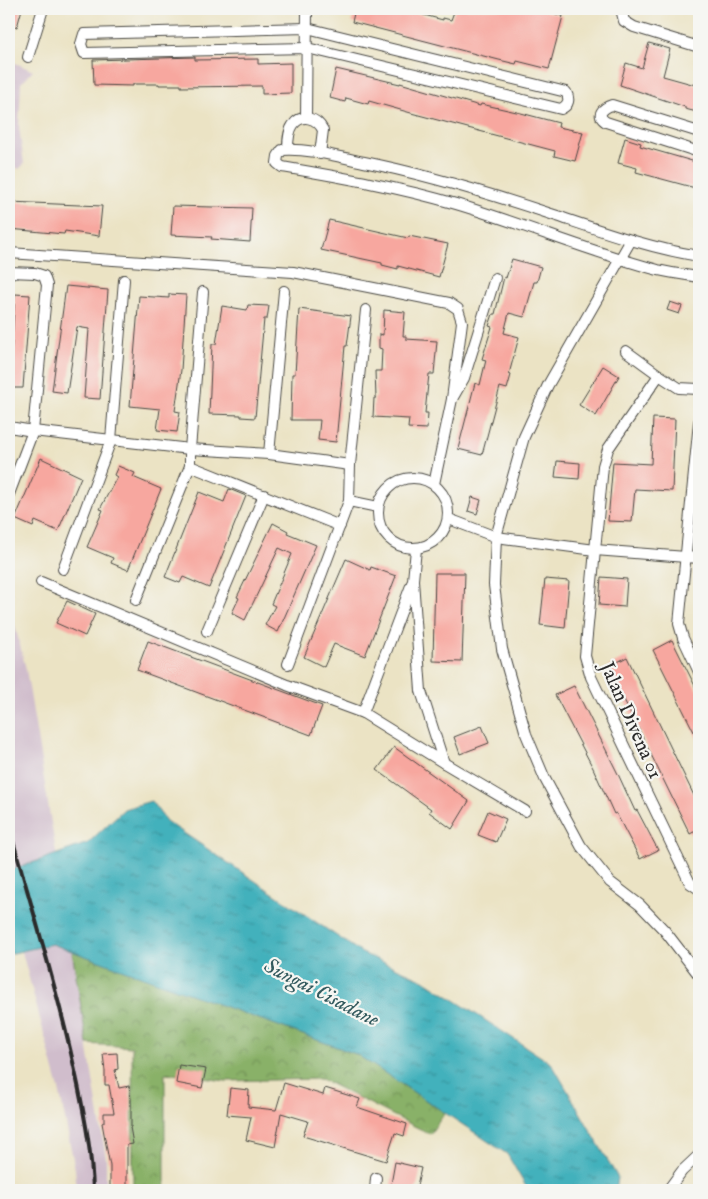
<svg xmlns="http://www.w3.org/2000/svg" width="708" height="1199" viewBox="0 0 708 1199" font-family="'IM FELL English',serif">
<defs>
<pattern id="forest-crowns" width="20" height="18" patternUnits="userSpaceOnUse" patternTransform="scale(1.25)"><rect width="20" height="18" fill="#89b168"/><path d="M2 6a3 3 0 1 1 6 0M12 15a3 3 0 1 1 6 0" fill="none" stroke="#709056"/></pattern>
<pattern id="water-ripples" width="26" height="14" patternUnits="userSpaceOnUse" patternTransform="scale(1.25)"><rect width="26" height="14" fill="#42b1bc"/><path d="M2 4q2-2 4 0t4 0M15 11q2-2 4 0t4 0" fill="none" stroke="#379099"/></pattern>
</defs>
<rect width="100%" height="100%" fill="#f6f6f2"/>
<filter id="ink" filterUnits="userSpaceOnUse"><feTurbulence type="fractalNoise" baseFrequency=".02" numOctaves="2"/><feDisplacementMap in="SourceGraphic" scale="10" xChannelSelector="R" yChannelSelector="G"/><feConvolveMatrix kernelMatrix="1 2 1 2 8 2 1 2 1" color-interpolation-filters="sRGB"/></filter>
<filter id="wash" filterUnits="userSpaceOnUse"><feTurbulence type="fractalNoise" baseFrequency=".0096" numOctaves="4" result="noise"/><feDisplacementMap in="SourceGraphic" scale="20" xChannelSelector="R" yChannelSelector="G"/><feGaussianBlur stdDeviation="1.12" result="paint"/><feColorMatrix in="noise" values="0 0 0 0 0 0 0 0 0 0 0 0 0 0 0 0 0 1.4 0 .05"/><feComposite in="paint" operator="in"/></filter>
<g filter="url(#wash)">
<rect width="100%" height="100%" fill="#ebe3c4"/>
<g fill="#d0bdcc">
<path d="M9 60 33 71 21 83 19 127 24 164 19 169 9 164Z"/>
<path d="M9 602 26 669 106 1159V1190H77L75 1169 59 1089 9 904Z"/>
</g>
<path fill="url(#forest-crowns)" stroke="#5a6e4a" d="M72 951 356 1054 445 1113 430 1134 321 1079 226 1081 165 1073V1190H133L132 1047 87 1044Z"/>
<path fill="url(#water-ripples)" stroke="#366e74" d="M151 801 166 821 362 953 424 980 552 1064 618 1178 616 1190H528L507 1154 356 1054 52 944 9 954V871L88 843 124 809Z"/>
<g id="blocks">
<g fill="#f7a79f">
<path d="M9 9H22L17 27 9 25Z"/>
<path d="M355 9H401L443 20V18L451 20 455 9H539L563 16 549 69 517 61 516 64 499 60 352 22Z"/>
<path d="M649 43 670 49 663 76 699 86V105L697 112 685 109V107L620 85 626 63 642 68Z"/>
<path d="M195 57V60L258 59V64L291 63V93L262 94V86L181 87V85H159V84H133V86L94 85 93 60Z"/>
<path d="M336 69 400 84V83L480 106 481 104 521 113 559 123 558 127 583 132 575 161 554 156 555 151 411 113 369 101 368 104 346 98 345 102 330 98Z"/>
<path d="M625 138 641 143 640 146 699 163V189L636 172 637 168 618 163Z"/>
<path d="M10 202 102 206 99 236 65 231 64 234 9 229Z"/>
<path d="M173 206 252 208 250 242 211 239 212 237 171 235Z"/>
<path d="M329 220 408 238 409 236 448 244 439 277 398 266V269L382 265V263L321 250Z"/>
<path d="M512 259 541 267 537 282H534L524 317 509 313 504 333 519 337 509 374 511 375 507 389 500 387 482 455 458 449 475 383 480 385 486 360 482 359 492 327 489 326 493 314H495L504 277 506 278Z"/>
<path d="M66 286 108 290 100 399 84 398 89 329 77 327 67 393 52 391Z"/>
<path d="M15 294 30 295 23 388H9Z"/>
<path d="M169 294 186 295 181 370 175 411 180 412 177 432 157 430 160 409 130 406 139 296 169 298Z"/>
<path d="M670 302 682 306 679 314 667 310Z"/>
<path d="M248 305 269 306 267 319H264L255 418 241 417V415L209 414 212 344H216L222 306 247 310Z"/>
<path d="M299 309 351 316 347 346H345L336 442 318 440 320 420H291L292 374H295Z"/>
<path d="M384 310 405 312 403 336H406V339L437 341 434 374H429L425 413H428L427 429 408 428 409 419 373 417 374 398H376L375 371H381L382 349 379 348V334L383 335Z"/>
<path d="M603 366 619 376 596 416 579 405Z"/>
<path d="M653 418 675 419 672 491 635 489 632 522 608 521 613 462 651 464Z"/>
<path d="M41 458 81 477 58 531 35 521 33 527 15 519Z"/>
<path d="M557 461 580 463 579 479 555 477Z"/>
<path d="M118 466 135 473 133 477 161 489 128 570 111 563 113 558 87 547 103 510 100 509 117 477 114 475Z"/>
<path d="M229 489 246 496 209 588 183 577 180 583 165 577 199 492 224 502Z"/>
<path d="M472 497 481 500 477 514 468 511Z"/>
<path d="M273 523 288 531 287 533 316 545 278 632 265 625 275 606 271 604 292 554 279 548 245 620 232 613 239 598 237 597Z"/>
<path d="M346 559 370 570 371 567 396 576 365 656 334 644 324 667 304 657Z"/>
<path d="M435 573H465L462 662 433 661Z"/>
<path d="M601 577 627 579 625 607 599 605Z"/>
<path d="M545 579 569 581 565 628 540 625Z"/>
<path d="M67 601 95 614 85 636 56 623Z"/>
<path d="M672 640 699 694V742L653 650Z"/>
<path d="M148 641 322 706 311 735 137 670Z"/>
<path d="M627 657 699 806V829L690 834 608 667Z"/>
<path d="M574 686 618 774 635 811 637 810 658 850 640 859 616 813 614 814 593 768 555 695Z"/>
<path d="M482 726 489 743 460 754 454 737Z"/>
<path d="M394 747 469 801 452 829 429 812 431 809 377 770Z"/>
<path d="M488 811 506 819 496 842 478 835Z"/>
<path d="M117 1053 118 1069 115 1070 119 1088 129 1086 131 1099V1127H130L133 1144 127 1145V1188H110V1166L102 1123 104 1122V1113H114L109 1085H105V1071L103 1054Z"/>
<path d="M179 1065 206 1069 202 1088 176 1083Z"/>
<path d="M284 1083 323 1095 325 1088 360 1099 357 1107 407 1124 404 1136 395 1133 386 1161 303 1136 308 1121 281 1113 275 1147 246 1140 251 1117 227 1115 230 1088 249 1090 248 1107 276 1110Z"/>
<path d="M395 1162 421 1168 416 1190H390Z"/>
</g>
</g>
</g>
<g filter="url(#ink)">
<use href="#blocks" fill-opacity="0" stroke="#484742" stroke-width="1"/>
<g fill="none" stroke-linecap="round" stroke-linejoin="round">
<defs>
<g id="street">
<path d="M621 9 624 21 634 27 699 47"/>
<path d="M307 28 566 92C570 99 569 105 561 109L307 48 84 53 81 44 84 34Z"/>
<path d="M699 47V28"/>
<path d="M28 57 43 9"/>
<path d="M306 118 307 9"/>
<path d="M699 132 612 105C603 108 595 115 606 122L699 152"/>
<path d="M288 149C288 142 288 132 293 125 302 113 317 118 323 130L320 154"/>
<path d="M631 240 548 385 524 437 496 537 494 585 502 649 526 734 545 779 581 846 610 882 640 905 665 931 699 975"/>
<path d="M9 253 293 272 449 303 458 309 462 322 452 399"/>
<path d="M699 256C649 248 602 231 554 215 491 194 429 175 364 162 339 157 308 148 282 150L278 156 277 163 282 167C340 177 399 187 456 204 524 224 590 252 658 270 671 273 686 275 699 277"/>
<path d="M9 272 35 273 44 276 47 285 33 431 9 494"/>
<path d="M203 292 190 449V466L340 526"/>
<path d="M626 351 659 375 679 388 699 389"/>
<path d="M659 375 608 449 603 466 585 656 591 677 690 883 699 889"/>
<path d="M699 422 679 624 683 638 699 672"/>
<path d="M9 427 33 431 190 449 269 454 350 465"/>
<path d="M269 454 284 291"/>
<circle cx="413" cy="513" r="35"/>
<path d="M434 484 452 399 464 378 495 278"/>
<path d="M349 501 378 507"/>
<path d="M449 519 496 537 595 550 699 558"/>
<path d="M416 549 413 580 421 691 444 763"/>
<path d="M63 569 111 440 124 280"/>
<path d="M41 582 287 685 363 713 444 763 525 811"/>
<path d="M136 600 190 466"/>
<path d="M207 631 264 495"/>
<path d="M288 664 349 501 350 465 366 310"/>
<path d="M363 713 412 583"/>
<path d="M375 1190 376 1178"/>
<path d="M668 1190 682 1171 699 1155"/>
</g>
</defs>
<use href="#street" stroke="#484742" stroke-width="12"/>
<use href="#street" stroke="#fff" stroke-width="10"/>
<path stroke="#2b2b2b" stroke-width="4" d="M9 827C33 912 60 998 78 1085 85 1119 92 1155 93 1190"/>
</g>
</g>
<g text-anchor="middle" stroke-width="4.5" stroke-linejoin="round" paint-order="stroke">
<g font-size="20" fill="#2b2b2b" stroke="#f6f6f2">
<text transform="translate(632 720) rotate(66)" y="7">Jalan Divena 01</text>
</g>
<g font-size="21" font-style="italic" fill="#335a5e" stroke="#f6f6f2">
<text transform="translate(322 992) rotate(27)" y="7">Sungai Cisadane</text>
</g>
</g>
<rect width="708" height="1199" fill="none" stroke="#f6f6f2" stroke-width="30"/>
</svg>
